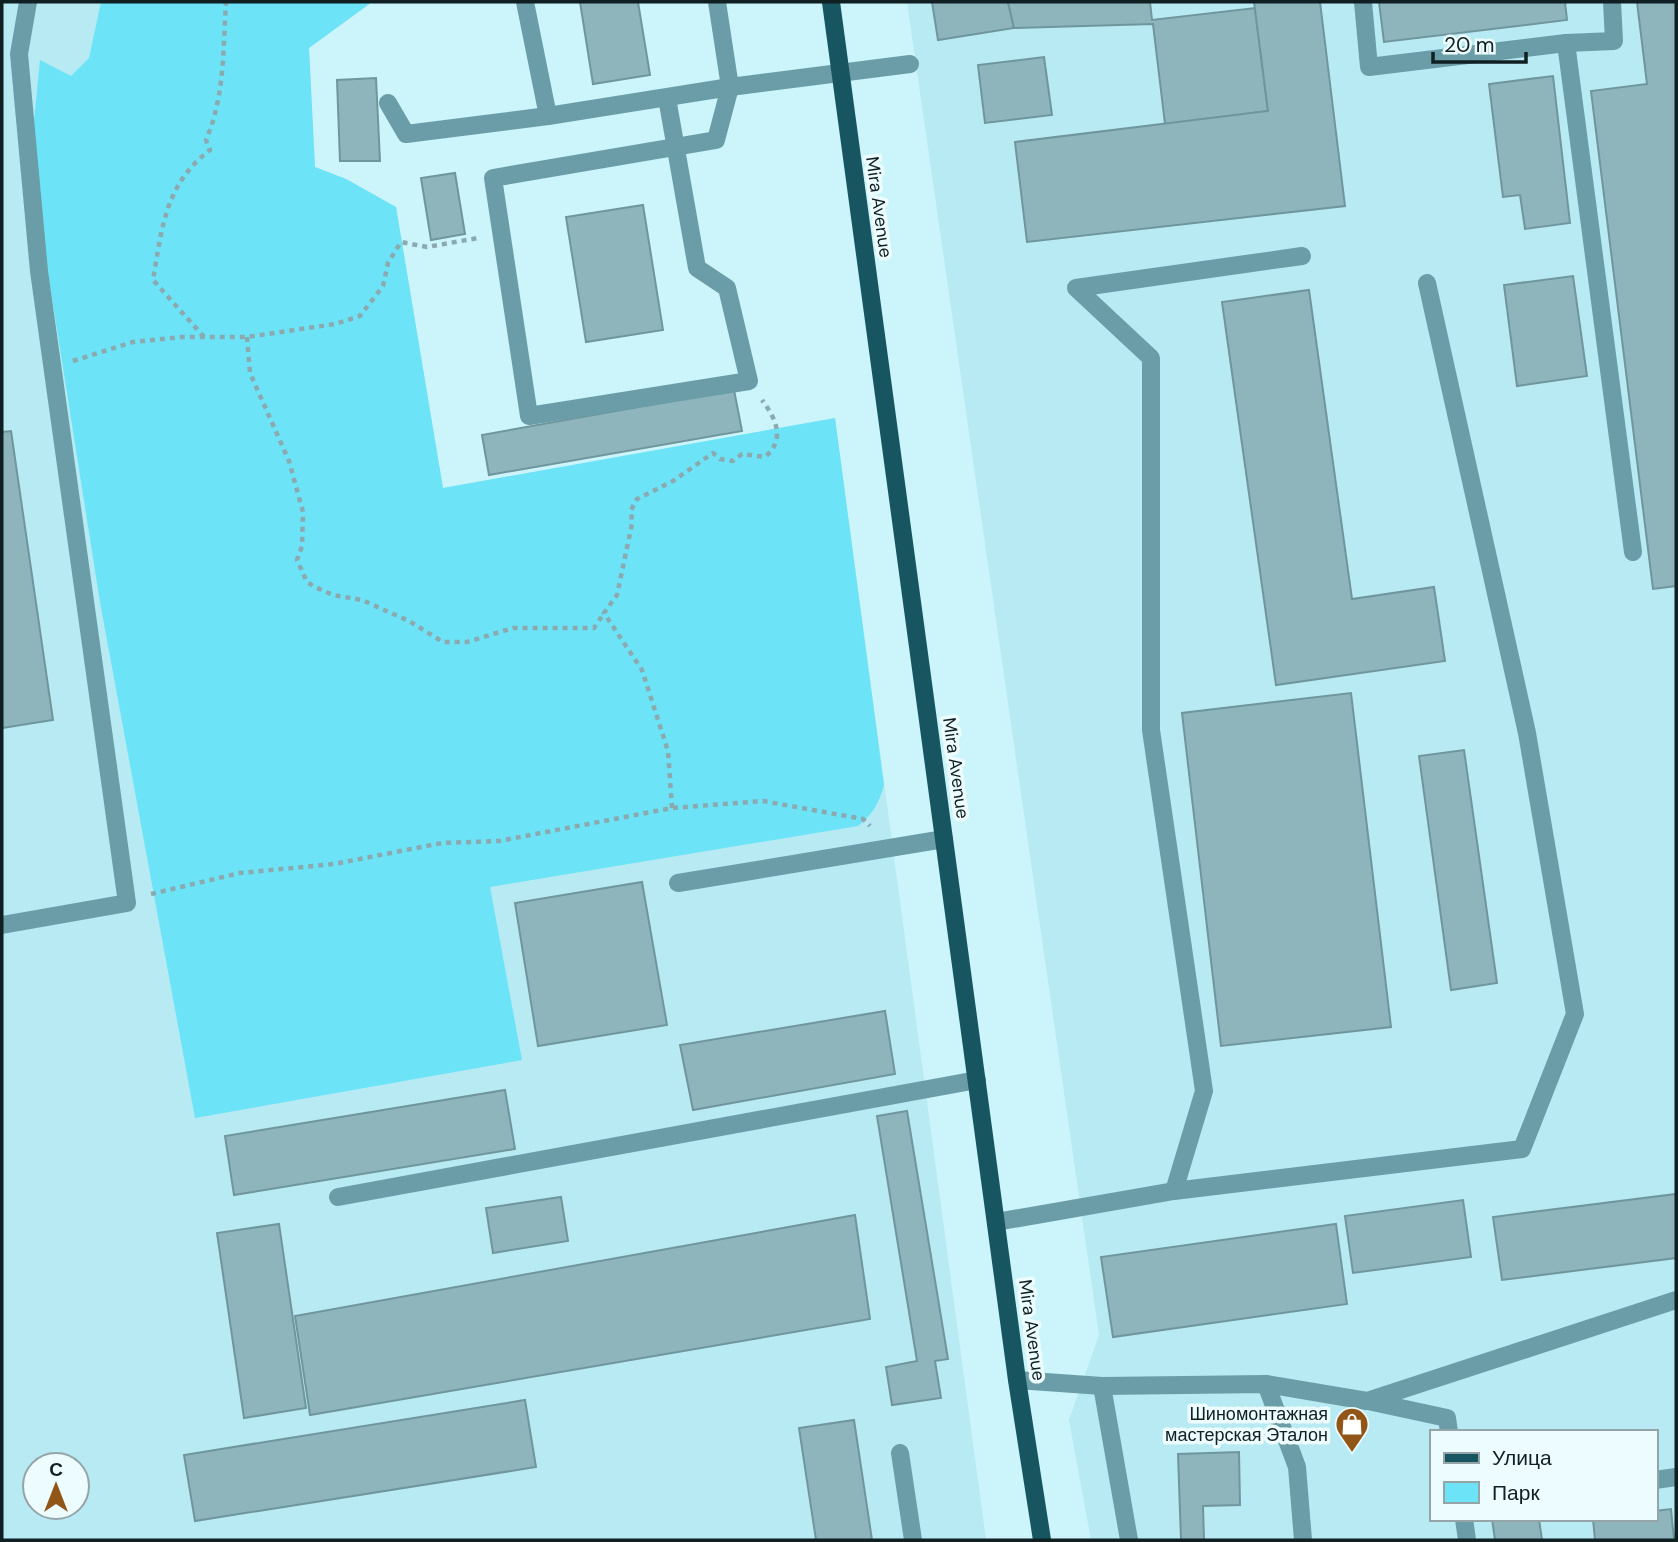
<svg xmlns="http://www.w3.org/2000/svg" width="1678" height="1542" viewBox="0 0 1678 1542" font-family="'DM Sans',sans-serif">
<rect width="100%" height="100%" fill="#cbf4fb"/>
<g fill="#b7eaf3" fill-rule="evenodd">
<path d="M2 2H372L309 48 315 167 346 179 396 207 443 488 835 418 986 1540H2ZM35 1465H77V1507H35Z"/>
<path d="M907 2H1676V1540H1091L1069 1420 1099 1335ZM1431 1432H1655V1519H1431Z"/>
</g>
<path fill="#6ce3f7" d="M101 2H372L309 48 315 167 346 179 396 207 443 488 835 418 884 785C879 803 873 814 858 826L490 887 522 1060 195 1118 100 602 43 241 33 131 40 60 71 76 89 58Z"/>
<g fill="#8eb5bc" stroke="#70969d" stroke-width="2">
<path d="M580 2H638L650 75 593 84Z"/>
<path d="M932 2H1008L1014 28 938 40Z"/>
<path d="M1008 2H1150L1152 20 1255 8 1268 111 1165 124 1153 24 1014 28Z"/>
<path d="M1254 2H1320L1345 206 1027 242 1015 142 1268 111Z"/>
<path d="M1379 2H1565L1567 20 1384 42Z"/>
<path d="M1637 2H1676V586L1653 589 1591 91 1647 84Z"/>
<path d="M1044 57 1052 115 985 123 978 65Z"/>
<path d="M1553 76 1570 223 1525 229 1520 195 1503 197 1489 84Z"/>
<path d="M376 78 380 161H340L337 80Z"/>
<path d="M455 173 465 234 431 240 421 178Z"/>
<path d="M643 205 663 330 586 342 566 217Z"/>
<path d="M1573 276 1587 376 1517 386 1504 285Z"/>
<path d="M1309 290 1352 599 1434 587 1445 661 1276 685 1222 302Z"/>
<path d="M734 390 742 431 489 475 482 435Z"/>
<path d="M11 431 53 720 2 728V432Z"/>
<path d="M1351 693 1391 1027 1221 1046 1182 713Z"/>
<path d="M1464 750 1497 983 1451 990 1419 756Z"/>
<path d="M642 882 667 1025 538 1046 515 903Z"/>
<path d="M885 1011 895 1074 693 1110 680 1045Z"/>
<path d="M505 1090 515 1149 234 1195 225 1136Z"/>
<path d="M907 1111 948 1359 935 1361 941 1398 892 1405 886 1367 917 1361 877 1116Z"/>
<path d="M1676 1194V1258L1502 1280 1493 1217Z"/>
<path d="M561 1197 568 1241 493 1253 486 1208Z"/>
<path d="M1463 1200 1471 1257 1353 1273 1345 1216Z"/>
<path d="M855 1215 870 1319 310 1415 295 1316Z"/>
<path d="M279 1224 306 1408 244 1418 217 1233Z"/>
<path d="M1336 1224 1347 1304 1113 1337 1101 1257Z"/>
<path d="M525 1400 536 1467 195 1521 184 1455Z"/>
<path d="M854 1420 872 1540H816L799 1428Z"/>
<path d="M1239 1452 1240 1505 1203 1506 1204 1540H1181L1178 1454Z"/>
<path d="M1671 1509 1674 1540H1595L1593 1519H1655V1511Z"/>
<path d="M1492 1519H1539L1542 1540H1495Z"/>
</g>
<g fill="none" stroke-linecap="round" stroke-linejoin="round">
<g stroke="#8aaaaf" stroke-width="4.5" stroke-dasharray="5 5" stroke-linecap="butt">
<path d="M204 337 153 280C162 228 165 184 210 150L206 140C225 96 223 48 226 2"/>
<path d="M247 337 250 373 289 461 303 512 302 546 297 560 307 582 315 587 333 595 362 600 409 621 443 642H467L513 628H594L604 613"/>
<path d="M73 361 133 342 181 337H247L335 324 360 316 383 286 388 263 401 242 427 247 478 238"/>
<path d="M672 808 668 751 642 670 604 613 617 595 632 524 631 510 637 499 673 481 713 453 720 459 733 461 742 454 765 457C786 439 776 419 762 400"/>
<path d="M151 894 240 873 334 864 442 843 499 841 672 808 763 801 863 819 870 826"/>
</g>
<g stroke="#6a9da7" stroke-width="18">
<path d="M525 2 548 116 730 87 910 64"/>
<path d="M1363 2 1369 67 1566 43 1633 552"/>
<path d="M1566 43 1614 41 1612 2"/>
<path d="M667 98 697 268 727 288 749 381 529 416 493 178 716 140 730 87 717 2"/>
<path d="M388 103 406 134 548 116"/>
<path d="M678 883 944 839"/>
<path d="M2 925 127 903 39 271 19 54 28 2"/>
<path d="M1174 1191 1522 1149 1575 1014 1527 733 1427 283"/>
<path d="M338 1197 977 1080"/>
<path d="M996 1222 1174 1191 1204 1091 1151 730V358L1076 288 1302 256"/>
<path d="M1017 1380 1102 1386 1266 1384 1367 1401 1676 1300"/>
<path d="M1266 1384 1297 1467 1303 1540"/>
<path d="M1102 1386 1129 1540"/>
<path d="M1368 1401 1447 1418 1449 1432"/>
<path d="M900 1453 913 1540"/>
<path d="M1655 1480 1676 1477"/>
<path d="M1464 1519 1467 1540"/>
</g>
<path stroke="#175661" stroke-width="18" d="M831 2 1017 1380 1042 1540"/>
</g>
<defs>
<symbol id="shop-pin" viewBox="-11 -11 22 30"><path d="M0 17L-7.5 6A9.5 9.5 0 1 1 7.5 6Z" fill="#925518" stroke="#ecfcff"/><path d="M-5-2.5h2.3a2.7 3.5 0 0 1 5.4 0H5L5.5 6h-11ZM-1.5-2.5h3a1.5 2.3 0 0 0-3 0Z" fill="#fff"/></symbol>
</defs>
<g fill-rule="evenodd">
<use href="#shop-pin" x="1333" y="1405" width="38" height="52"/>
</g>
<g text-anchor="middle" stroke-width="7" stroke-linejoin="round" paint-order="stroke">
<g font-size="18" fill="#0f1f22" stroke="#ecfcff">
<text transform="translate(879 207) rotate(82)" y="6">Mira Avenue</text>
<text transform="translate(956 768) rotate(82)" y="6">Mira Avenue</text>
<text transform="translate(1032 1330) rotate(82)" y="6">Mira Avenue</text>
</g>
<g font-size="18" fill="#0f1f22" stroke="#ecfcff" text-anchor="end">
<text x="1328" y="1420">Шиномонтажная<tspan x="1328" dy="21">мастерская Эталон</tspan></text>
</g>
</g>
<rect width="1678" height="1542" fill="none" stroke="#0f1f22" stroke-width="7"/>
<rect x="1430" y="1430" width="228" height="91" fill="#ecfcff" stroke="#94a4a7" stroke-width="2"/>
<rect x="1444" y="1453" width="35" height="10" fill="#175661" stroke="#94a4a7" stroke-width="2"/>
<text x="1492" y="1465" font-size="21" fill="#0f1f22">Улица</text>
<rect x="1444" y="1482" width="35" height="21" fill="#6ce3f7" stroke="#94a4a7" stroke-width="2"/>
<text x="1492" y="1500" font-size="21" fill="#0f1f22">Парк</text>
<g transform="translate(56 1486)"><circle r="33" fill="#ecfcff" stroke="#94a4a7" stroke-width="2"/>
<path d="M0-5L12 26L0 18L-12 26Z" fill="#925518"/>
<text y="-10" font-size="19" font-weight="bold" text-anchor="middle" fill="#0f1f22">С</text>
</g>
<path d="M1433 52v10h93v-10" fill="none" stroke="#0f1f22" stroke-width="3.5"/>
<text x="1444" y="52" font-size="21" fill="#0f1f22" stroke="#ecfcff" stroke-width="5" paint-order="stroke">20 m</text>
</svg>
